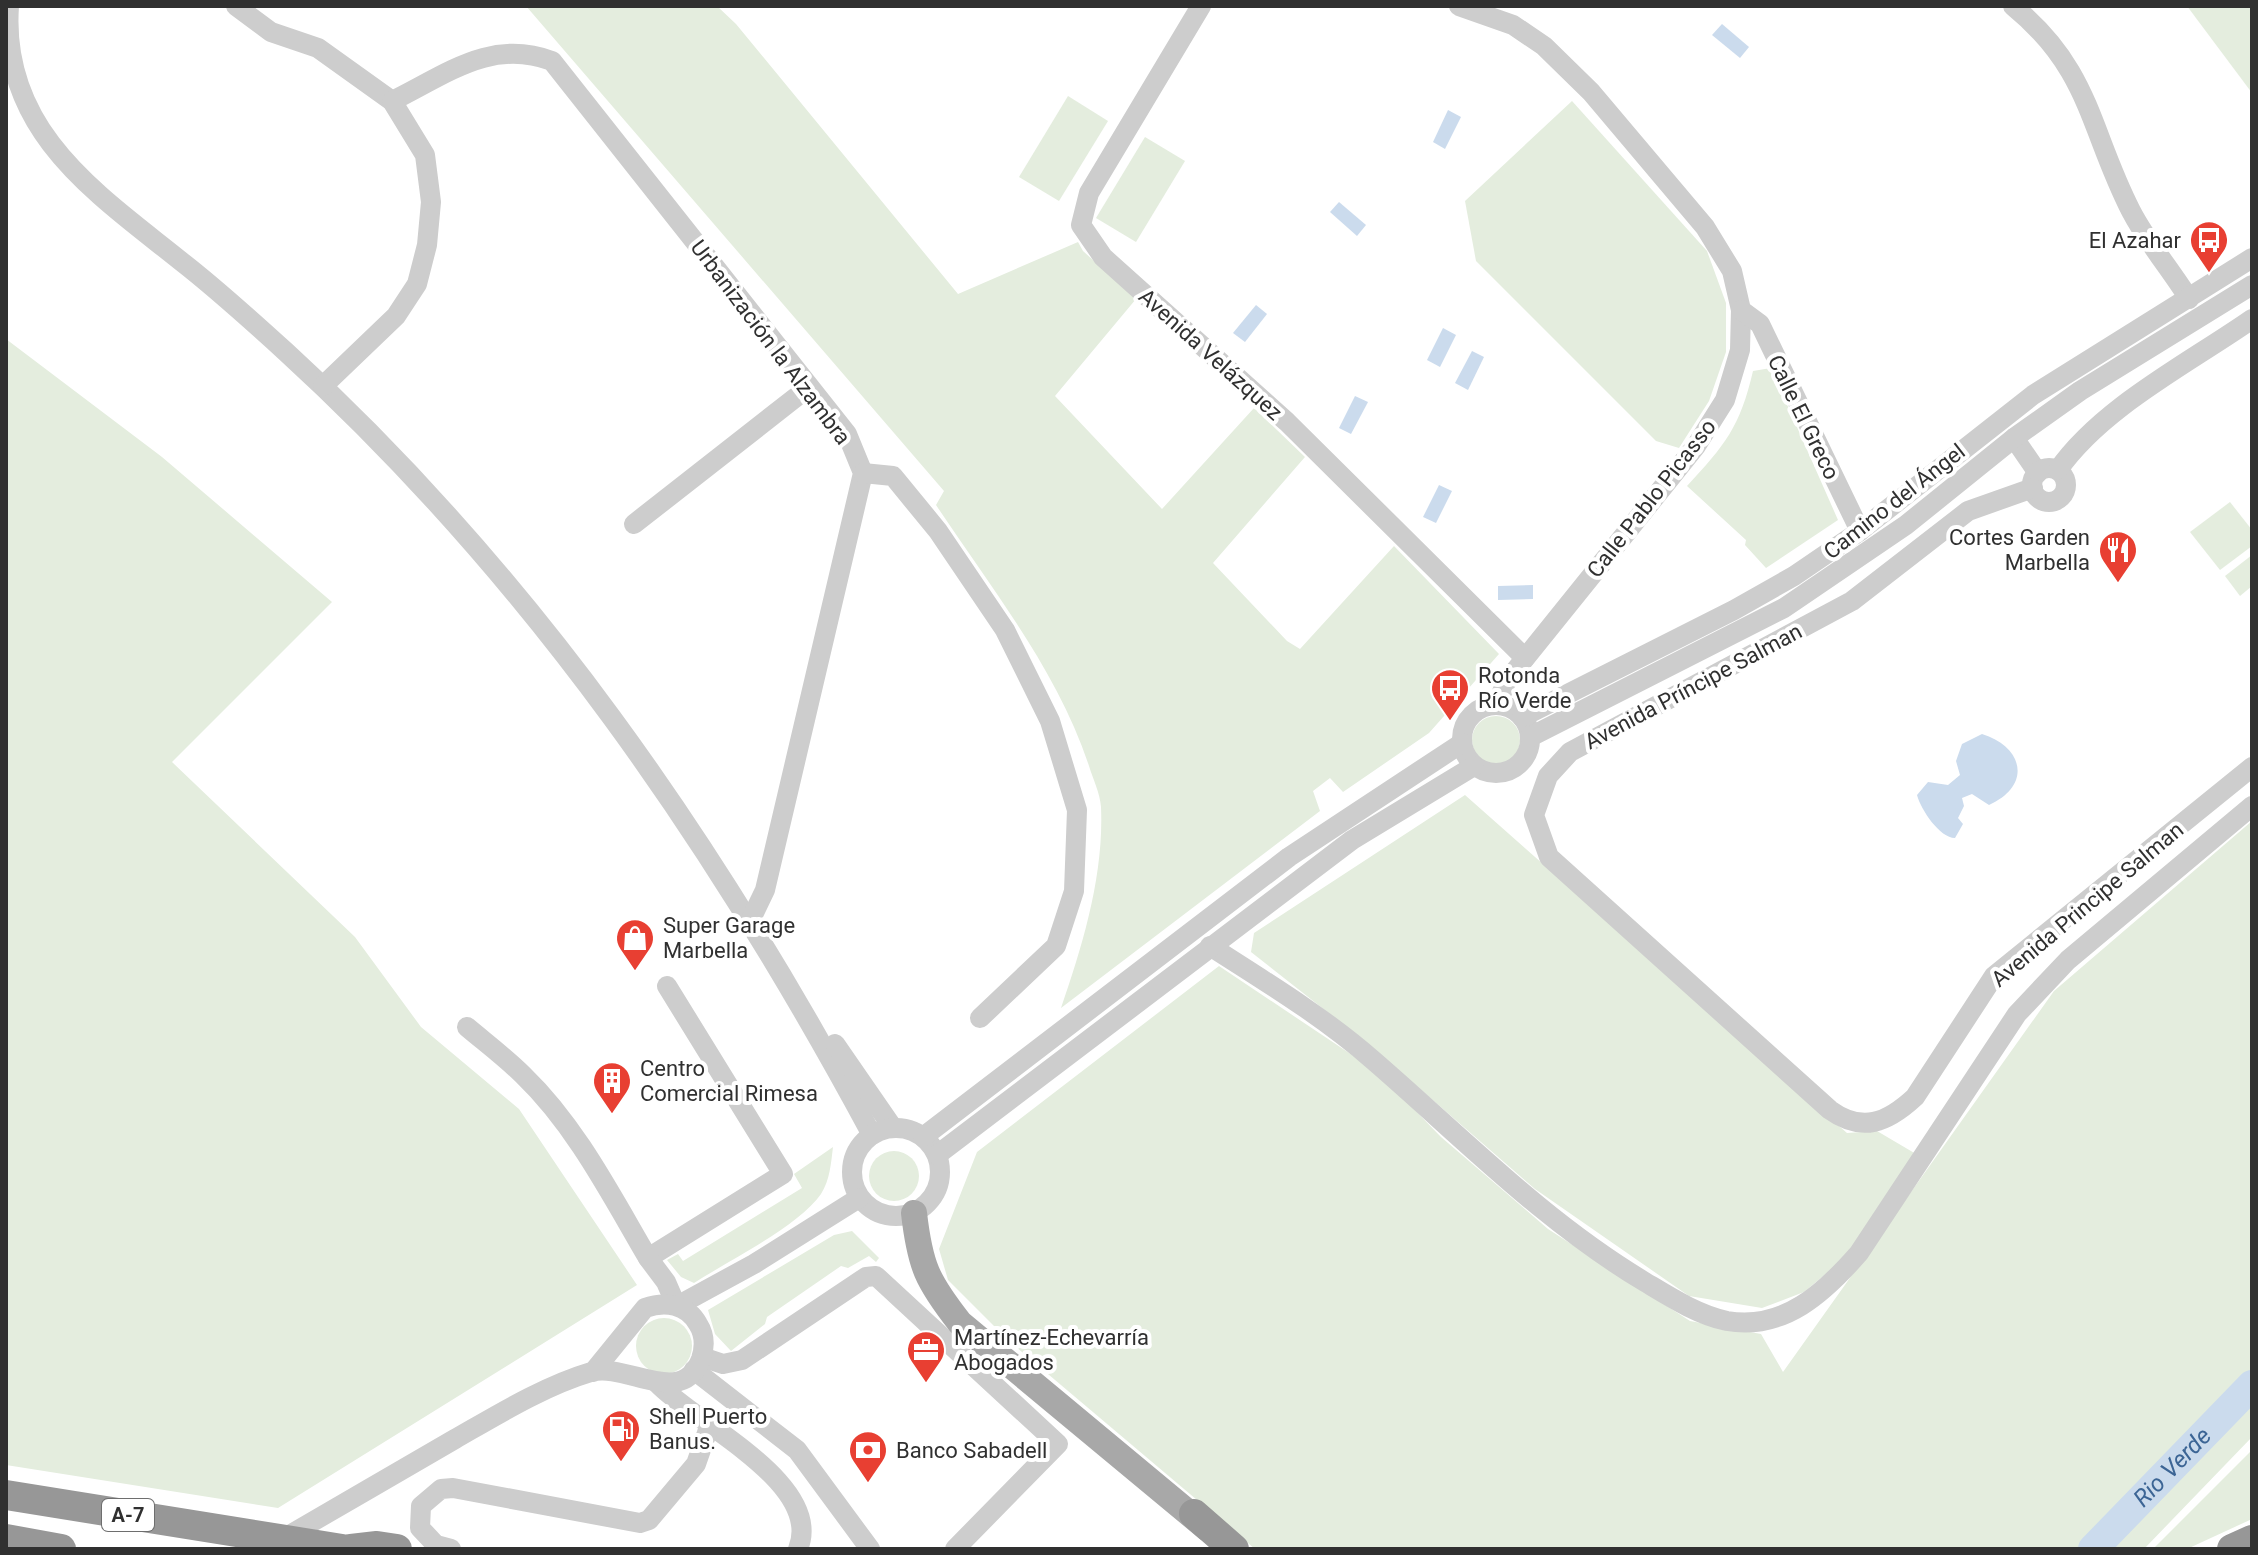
<svg xmlns="http://www.w3.org/2000/svg" width="2258" height="1555" viewBox="0 0 2258 1555" font-family="Roboto,sans-serif">
<rect width="100%" height="100%" fill="#fff"/>
<g fill="#e4edde">
<path d="M526 6H717L736 24 958 294 1078 242 1083 251 1136 299 1055 396 1162 509 1254 408 1305 457 1213 563 1287 641 1300 649 1394 546 1499 654 1429 733 1343 792 1330 778 1313 791 1320 811 1061 1008C1083 944 1104 875 1101 807 1100 793 1093 779 1089 766 1058 671 991 588 936 505L944 491Z"/>
<path d="M2187 6H2252V93Z"/>
<path d="M1068 96 1108 121 1059 201 1019 177Z"/>
<path d="M1572 101 1707 251 1726 303V352L1709 401 1679 448 1656 441 1476 261 1465 201Z"/>
<path d="M1145 137 1185 161 1136 242 1096 218Z"/>
<path d="M6 339 162 457 332 602 172 762 355 937 421 1027 519 1109 637 1285 278 1508 6 1465Z"/>
<path d="M1771 368 1838 520 1766 568 1745 545 1746 540 1687 486C1725 445 1740 427 1753 371Z"/>
<path d="M2230 502 2252 530V546L2220 570 2190 532Z"/>
<path d="M2252 555V586L2240 596 2225 576Z"/>
<circle cx="1496" cy="740" r="24"/>
<path d="M1465 795 1847 1133 1877 1131 1916 1154 1845 1258 1804 1292 1762 1308 1689 1296 1535 1189 1373 1048 1251 952 1254 933Z"/>
<path d="M2252 821V1437L2144 1549H1255L1009 1341 948 1280 939 1249 977 1152 1219 966 1379 1073 1441 1137 1548 1229 1690 1321 1761 1334 1783 1372 2054 991Z"/>
<path d="M833 1147C831 1163 830 1180 821 1194 799 1226 728 1261 694 1283L681 1277 667 1260 678 1254 683 1261 802 1188 794 1174Z"/>
<circle cx="894" cy="1176" r="25"/>
<path d="M852 1231 879 1258 876 1262 869 1256 848 1268 841 1266 767 1317 765 1324 731 1351 715 1334 708 1310 834 1235Z"/>
<circle cx="664" cy="1346" r="28"/>
<path d="M2252 1450V1519L2187 1549H2153Z"/>
</g>
<g fill="#cbdbed">
<path d="M1722 24 1749 47 1740 58 1712 35Z"/>
<path d="M1448 110 1461 117 1445 149 1433 142Z"/>
<path d="M1339 202 1366 225 1357 236 1330 212Z"/>
<path d="M1256 305 1267 314 1245 342 1233 333Z"/>
<path d="M1443 328 1456 335 1440 367 1427 360Z"/>
<path d="M1472 351 1484 357 1468 390 1455 383Z"/>
<path d="M1355 396 1368 402 1351 434 1339 428Z"/>
<path d="M1439 485 1452 491 1436 523 1423 517Z"/>
<path d="M1533 585V599L1498 600V586Z"/>
<path d="M1982 734C2024 747 2032 786 1989 805L1972 794 1962 798 1964 806 1958 818 1963 824 1955 838C1940 838 1921 810 1917 795L1928 782 1948 785 1960 775 1956 761 1962 744Z"/>
</g>
<g fill="none" stroke-linecap="round" stroke-linejoin="round">
<path stroke="#cbdbed" stroke-width="30" id="s1" d="M2093 1549 2252 1385"/>
<g stroke="#cdcdcd" stroke-width="20">
<path d="M9 6C0 132 99 195 182 262 218 290 252 321 286 352 532 577 715 843 872 1135"/>
<path d="M236 6 271 32 318 48 392 101 425 155 431 202 427 245 417 284 396 316 323 386"/>
<path d="M1201 6 1089 193 1081 225 1103 257 1287 422 1525 658"/>
<path d="M1459 6 1513 25 1544 46 1591 92 1705 227 1732 271 1741 310 1740 350 1725 400 1696 446 1506 682 1497 705"/>
<path d="M2013 6C2091 70 2089 129 2131 211 2147 242 2171 270 2189 299"/>
<path d="M392 101C447 74 491 38 552 61L847 434 863 473 765 890 750 921"/>
<path d="M1741 310 1760 324 1860 531"/>
<path d="M2014 438 2038 473"/>
<circle cx="2049" cy="485" r="17"/>
<path d="M2058 470C2102 407 2189 363 2252 319"/>
<path d="M863 473 893 476 938 531 1005 630 1050 721 1077 810 1074 891 1056 946 980 1018"/>
<path d="M2033 488 1968 511 1852 601 1570 752 1548 776 1534 815 1549 857 1830 1110C1862 1133 1887 1123 1915 1097L1994 976 2252 767"/>
<path d="M634 524 809 387"/>
<circle cx="1496" cy="739" r="34"/>
<path d="M1522 717 1734 610 1794 576 1860 531 2033 395 2252 258"/>
<path d="M1530 737 1784 608 1906 525 2014 438 2080 391 2252 285"/>
<path d="M1210 946C1266 982 1324 1017 1374 1061 1463 1138 1543 1221 1645 1282 1670 1297 1698 1315 1727 1321 1784 1331 1825 1292 1859 1253L2017 1014 2068 960 2252 806"/>
<path d="M467 1027C486 1043 506 1058 523 1075 576 1126 611 1195 648 1258L783 1174 667 986"/>
<path d="M835 1044 893 1128"/>
<circle cx="896" cy="1172" r="44"/>
<path d="M923 1137 1289 857 1462 743"/>
<path d="M937 1155 1352 840 1474 766"/>
<path d="M648 1258 666 1282 676 1305"/>
<path d="M677 1306 754 1264 859 1198"/>
<path d="M702 1357 723 1364 742 1360 866 1277 876 1276 1058 1444 955 1549"/>
<path d="M694 1370 797 1450 870 1549"/>
<path d="M657 1383C694 1423 825 1483 798 1549"/>
<path d="M281 1540C339 1506 397 1473 455 1439 497 1415 544 1386 591 1372 626 1362 682 1409 701 1359 705 1347 705 1335 698 1324 687 1304 665 1301 645 1308L593 1372"/>
<path d="M451 1549 436 1545 420 1528 421 1506 441 1489 453 1488 640 1523 649 1520 696 1464 709 1427"/>
</g>
<path stroke="#a8a8a8" stroke-width="26" d="M914 1213C920 1266 927 1281 960 1323L1208 1529"/>
<g stroke="#979797" stroke-width="30">
<path d="M6 1495 342 1549"/>
<path d="M1194 1514 1234 1549"/>
<path d="M6 1539 61 1549"/>
<path d="M351 1549 377 1546 397 1549"/>
<path d="M2232 1549 2252 1540"/>
</g>
</g>
<defs>
<symbol id="bus-pin" viewBox="-11 -11 22 30"><path d="M0 17L-7.5 6A9.5 9.5 0 1 1 7.5 6Z" fill="#e83f32" stroke="#fff"/><path d="M-5-6H5V4H4V6H2V4H-2V6H-4V4H-5ZM-3.5-4V0h7V-4ZM-3.5 1.2v1.5H-2V1.2ZM2 1.2v1.5H3.5V1.2Z" fill="#fff"/></symbol>
<symbol id="restaurant-pin" viewBox="-11 -11 22 30"><path d="M0 17L-7.5 6A9.5 9.5 0 1 1 7.5 6Z" fill="#e83f32" stroke="#fff"/><path d="M-5-6h1v4h1v-4h1v4h1v-4h1v5L-1.5 .5V6h-2V.5L-5-1ZM5-6V6H3V1.5H1.5Q1.5-4 5-6Z" fill="#fff"/></symbol>
<symbol id="shop-pin" viewBox="-11 -11 22 30"><path d="M0 17L-7.5 6A9.5 9.5 0 1 1 7.5 6Z" fill="#e83f32" stroke="#fff"/><path d="M-5-2.5h2.3a2.7 3.5 0 0 1 5.4 0H5L5.5 6h-11ZM-1.5-2.5h3a1.5 2.3 0 0 0-3 0Z" fill="#fff"/></symbol>
<symbol id="building-pin" viewBox="-11 -11 22 30"><path d="M0 17L-7.5 6A9.5 9.5 0 1 1 7.5 6Z" fill="#e83f32" stroke="#fff"/><path d="M-4-6H4V6H1V3H-1V6H-4ZM-2.5-4.3h1.7v1.8h-1.7ZM.8-4.3h1.7v1.8H.8ZM-2.5-1h1.7V.8h-1.7ZM.8-1h1.7V.8H.8Z" fill="#fff"/></symbol>
<symbol id="office-pin" viewBox="-11 -11 22 30"><path d="M0 17L-7.5 6A9.5 9.5 0 1 1 7.5 6Z" fill="#e83f32" stroke="#fff"/><path d="M-6-3h4V-5.5h4V-3h4V5H-6ZM-1-4.5V-3h2v-1.5ZM-6 0V1H6V0Z" fill="#fff"/></symbol>
<symbol id="fuel-pin" viewBox="-11 -11 22 30"><path d="M0 17L-7.5 6A9.5 9.5 0 1 1 7.5 6Z" fill="#e83f32" stroke="#fff"/><path d="M-5.5-6h7V0h2V4h1.3V-2.5L3-4.5l.8-.8L6-3V5H2.5V1h-1V6h-7ZM-4.2-4.7v3.2H.2V-4.7Z" fill="#fff"/></symbol>
<symbol id="bank-pin" viewBox="-11 -11 22 30"><path d="M0 17L-7.5 6A9.5 9.5 0 1 1 7.5 6Z" fill="#e83f32" stroke="#fff"/><path d="M-6-4H6V4H-6ZM0-2.3a2.3 2.3 0 1 0 0 4.6a2.3 2.3 0 1 0 0-4.6Z" fill="#fff"/></symbol>
</defs>
<g fill-rule="evenodd">
<use href="#bus-pin" x="2187" y="218" width="44" height="60"/>
<use href="#restaurant-pin" x="2096" y="528" width="44" height="60"/>
<use href="#bus-pin" x="1428" y="666" width="44" height="60"/>
<use href="#shop-pin" x="613" y="916" width="44" height="60"/>
<use href="#building-pin" x="590" y="1059" width="44" height="60"/>
<use href="#office-pin" x="904" y="1328" width="44" height="60"/>
<use href="#fuel-pin" x="599" y="1407" width="44" height="60"/>
<use href="#bank-pin" x="846" y="1428" width="44" height="60"/>
</g>
<g text-anchor="middle" stroke-width="8" stroke-linejoin="round" paint-order="stroke">
<rect fill="#fff" stroke="#6e6e6e" stroke-width="2" x="102" y="1499" width="52" height="32" rx="6"/>
<g font-size="20" font-weight="bold" fill="#303030">
<text x="128" y="1522">A-7</text>
</g>
<g font-size="22" fill="#303030" stroke="#fff" text-anchor="start">
<text x="2181" y="248" text-anchor="end">El Azahar</text>
<text x="2090" y="545" text-anchor="end">Cortes Garden<tspan x="2090" dy="25">Marbella</tspan></text>
<text x="1478" y="683">Rotonda<tspan x="1478" dy="25">Río Verde</tspan></text>
<text x="663" y="933">Super Garage<tspan x="663" dy="25">Marbella</tspan></text>
<text x="640" y="1076">Centro<tspan x="640" dy="25">Comercial Rimesa</tspan></text>
<text x="954" y="1345">Martínez-Echevarría<tspan x="954" dy="25">Abogados</tspan></text>
<text x="649" y="1424">Shell Puerto<tspan x="649" dy="25">Banus.</tspan></text>
<text x="896" y="1458">Banco Sabadell</text>
</g>
<g font-size="22" fill="#303030" stroke="#fff">
<text transform="translate(771 342) rotate(53)" y="8">Urbanización la Alzambra</text>
<text transform="translate(1211 354) rotate(42)" y="8">Avenida Velázquez</text>
<text transform="translate(1804 417) rotate(64)" y="8">Calle El Greco</text>
<text transform="translate(1651 498) rotate(-52)" y="8">Calle Pablo Picasso</text>
<text transform="translate(1894 501) rotate(-38)" y="8">Camino del Ángel</text>
<text transform="translate(1693 686) rotate(-28)" y="8">Avenida Príncipe Salman</text>
<text transform="translate(2087 904) rotate(-40)" y="8">Avenida Principe Salman</text>
</g>
<g font-size="24" font-style="italic" fill="#3c6595" stroke="#fff">
<text dy="8" stroke="none"><textPath href="#s1" startOffset="114">Rio Verde</textPath></text>
</g>
</g>
<rect width="2258" height="1555" fill="none" stroke="#303030" stroke-width="16"/>
</svg>
